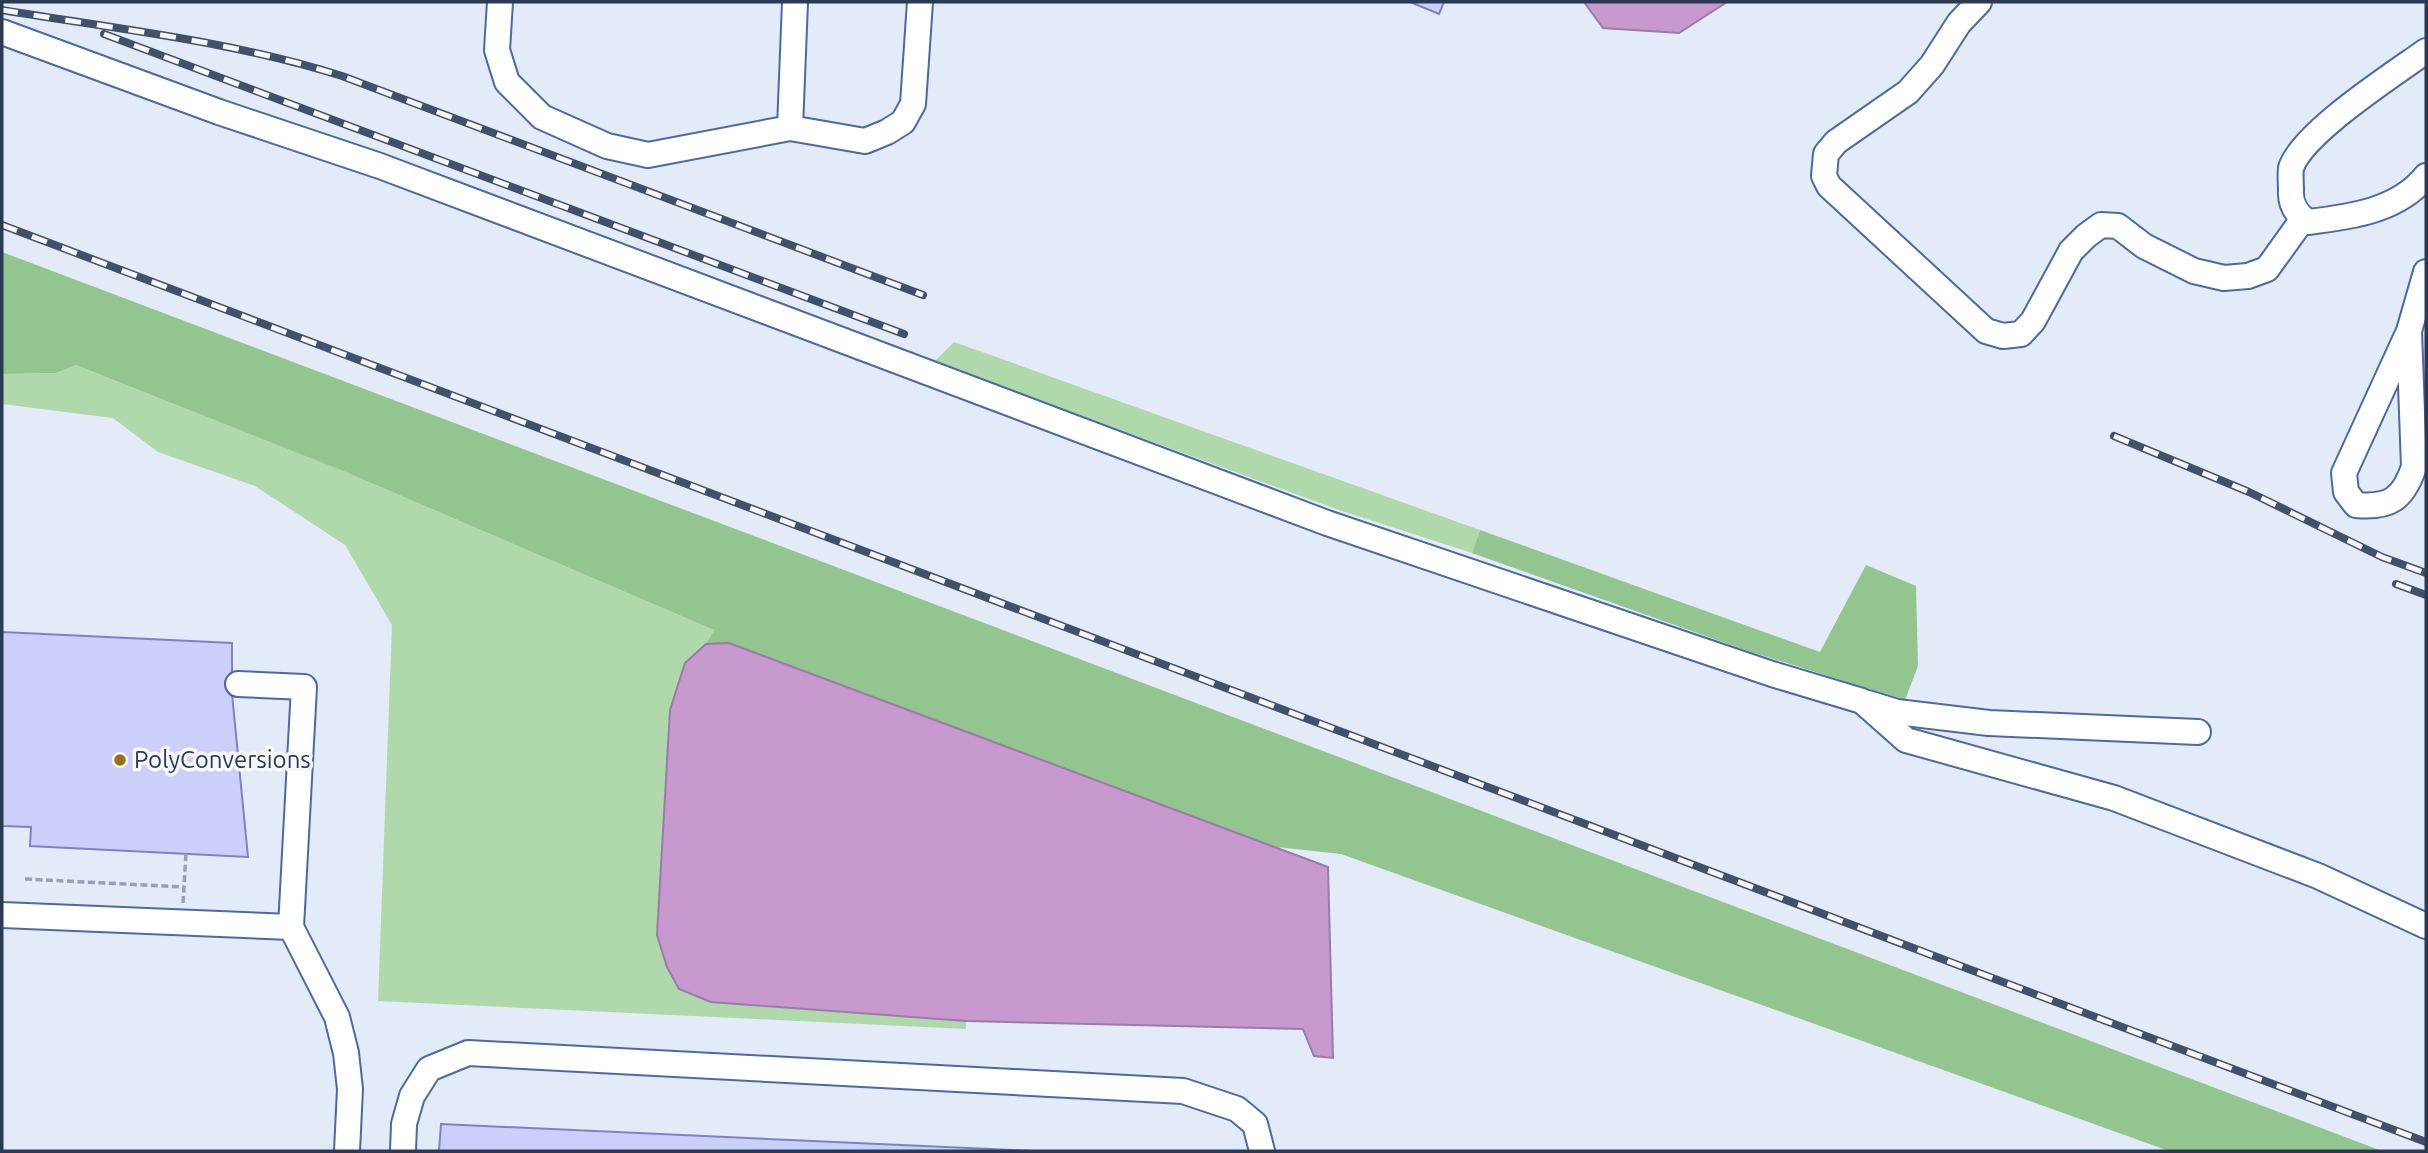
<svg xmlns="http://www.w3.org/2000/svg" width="2428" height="1153" viewBox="0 0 2428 1153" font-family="Ubuntu,sans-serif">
<rect width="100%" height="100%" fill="#e3eaf8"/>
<g fill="#b0d9ab">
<path d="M954 342 1480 530 1472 553 1339 510 934 362Z"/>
<path d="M76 365 348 473 714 630 706 644 685 663 679 989 711 1002 966 1021V1029L378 1001 392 625 345 545 255 486 158 452 113 418 2 404V374L56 373Z"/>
</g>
<g fill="#93c58e">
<path d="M2 252 2382 1151H2169L1341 854 1268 846 730 643 706 644 714 630 348 473 76 365 56 373 2 374Z"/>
<path d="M1480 530 1820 652 1866 565 1916 586 1918 666 1905 700 1748 651 1472 553Z"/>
</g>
<g fill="#c899cf" stroke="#997caa" stroke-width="2">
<path d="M1584 2H1727L1679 33 1603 28Z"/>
<path d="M729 643 1328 867 1333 1058 1314 1056 1303 1029 966 1021 711 1002 679 989 667 967 657 935 670 710 685 663 706 644Z"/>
</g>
<g fill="#cdcffb" stroke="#7f81c4" stroke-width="2">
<path d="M1410 2H1444L1439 14Z"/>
<path d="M2 632 232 643V694L248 857 30 846 31 827 2 826Z"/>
<path d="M441 1124 1033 1151H439Z"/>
</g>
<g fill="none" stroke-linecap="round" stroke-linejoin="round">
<defs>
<g id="minor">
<path d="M500 2 497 50 507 82 542 117 607 146 648 155 790 128"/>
<path d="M795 2 790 128 865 141 887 132 903 122 913 104 920 2"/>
<path d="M1979 2 1959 23 1932 65 1908 92 1836 142 1826 154 1824 176 1829 186 1986 331 2003 336 2021 334 2033 321 2071 251 2086 236 2101 225 2118 226 2144 246 2194 271 2224 278 2248 276 2267 269 2303 219"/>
<path d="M2 32 219 112 380 166 1327 523 1772 674 1862 701 1906 740 2114 798 2318 876 2426 926"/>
<path d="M2426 51C2394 74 2302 133 2291 168 2290 175 2291 184 2291 190 2290 204 2296 214 2308 222 2350 217 2398 211 2426 176"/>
<path d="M2409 331 2414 467C2403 499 2390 508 2356 505L2346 492 2344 473 2409 331 2426 272"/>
<path d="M238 684 304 687 291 927 337 1017 346 1053 350 1089 347 1151"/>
<path d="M1868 703 1897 712 1989 723 2198 732"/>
<path d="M2 915 291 927"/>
<path d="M403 1151 404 1124 412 1096 429 1069 468 1053 1183 1091 1237 1109 1255 1124 1262 1151"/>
</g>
</defs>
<use href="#minor" stroke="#4b6aa5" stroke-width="28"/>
<g stroke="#97a1b5" stroke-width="3.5" stroke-dasharray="7 3.5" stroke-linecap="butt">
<path d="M25 879 184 887"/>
<path d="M183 903 186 854"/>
</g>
<use href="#minor" stroke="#fff" stroke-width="24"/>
<defs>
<g id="rail">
<path d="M2 10C116 29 232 41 342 76L923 295"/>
<path d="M104 34 904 334"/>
<path d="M2 225 2426 1142"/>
<path d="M2114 436 2249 492 2382 557 2426 573"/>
<path d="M2396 584 2426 595"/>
</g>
</defs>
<use href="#rail" stroke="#425069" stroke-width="8"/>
<use href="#rail" stroke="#f7f7f7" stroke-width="5" stroke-dasharray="16" stroke-linecap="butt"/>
</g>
<circle fill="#97711c" stroke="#f7f7f7" stroke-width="2.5" cx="120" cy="760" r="7"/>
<g text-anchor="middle" stroke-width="7" stroke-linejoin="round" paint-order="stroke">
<g font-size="24" fill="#2b3954" stroke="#f7f7f7" text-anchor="start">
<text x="134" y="768">PolyConversions</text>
</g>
</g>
<rect width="2428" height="1153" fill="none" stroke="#2b3954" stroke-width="7"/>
</svg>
